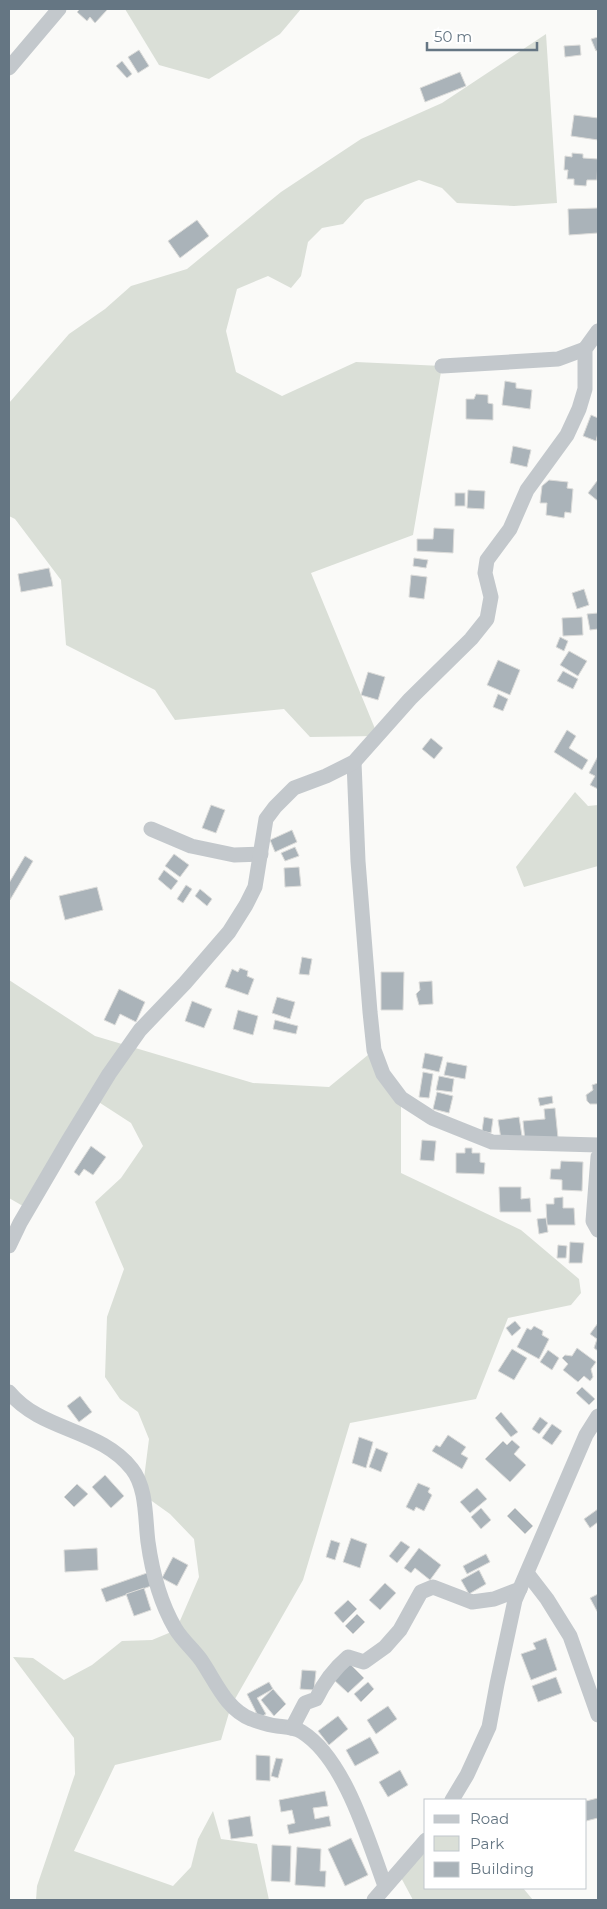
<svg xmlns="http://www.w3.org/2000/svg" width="607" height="1909" viewBox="0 0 607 1909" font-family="Montserrat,sans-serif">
<rect width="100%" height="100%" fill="#fafaf8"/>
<g fill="#dadfd7">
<path d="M125 9H301L280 34 209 79 159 65Z"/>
<path d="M546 34 557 203 514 206 457 203 442 188 419 180 365 200 343 224 322 228 308 242 301 276 291 288 268 276 237 289 226 331 236 372 282 396 356 362 442 366 413 535 311 573 378 736 310 737 284 709 175 720 155 690 66 645 61 580 15 519 9 516V403L69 334 105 309 131 286 187 269 281 192 361 139 442 103Z"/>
<path d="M575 792 588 806 598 805V866L524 887 516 867Z"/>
<path d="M9 980 95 1036 253 1083 329 1087 374 1050 401 1098V1173L521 1230 579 1279 581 1293 571 1305 508 1318 476 1399 350 1423 303 1580 231 1706 221 1740 115 1765 74 1851 173 1886 191 1867 198 1839 213 1811 221 1839 257 1844 269 1900H36L37 1886 75 1774 74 1738 13 1657 33 1658 64 1680 92 1665 122 1641 152 1640 176 1630 199 1577 194 1539 170 1514 142 1494 149 1439 138 1412 120 1399 105 1377 107 1317 124 1269 95 1202 121 1178 143 1146 131 1123 94 1099 28 1209 9 1198Z"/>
<path d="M426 1840V1888H523L533 1900H413L398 1872Z"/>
</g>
<g fill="#aab3b9" stroke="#dcdcda">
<path d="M80 9H106L107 10 95 23 90 17 87 21 77 12Z"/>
<path d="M598 37V50L596 51 591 39Z"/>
<path d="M580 45 581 55 565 57 564 46Z"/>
<path d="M139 50 149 66 138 73 128 57Z"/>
<path d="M122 61 132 74 127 78 116 66Z"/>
<path d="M460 72 466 86 425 102 420 88Z"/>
<path d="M574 115 598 118V140L571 136Z"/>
<path d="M572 153 583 154V158L598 159 597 180H587L586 186 574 185V179H567L568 170H564L565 156 572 157Z"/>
<path d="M598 208V233L569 235 568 209Z"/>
<path d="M197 220 209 236 180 258 168 241Z"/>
<path d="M505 381 516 383V388L532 390 530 409 502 405Z"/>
<path d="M476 394 488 395V403L493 404V420L466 419V399H474Z"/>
<path d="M591 415 598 418V433L596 441 583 436Z"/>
<path d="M513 446 531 450 527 467 510 463Z"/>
<path d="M549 480 568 482 567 488 573 489 571 513 565 512 564 518 546 515 547 503H540L542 486Z"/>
<path d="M597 481 598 482V501L588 493Z"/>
<path d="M468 490 485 491 484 509 467 508Z"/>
<rect x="455" y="493" width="10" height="13"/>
<path d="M434 528 454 529 453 553 417 551V539H433Z"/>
<path d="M414 558 428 560 426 568 413 566Z"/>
<path d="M49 568 53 586 21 592 18 574Z"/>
<path d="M411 575 427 577 424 599 409 597Z"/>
<path d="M584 589 589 605 577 609 572 593Z"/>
<path d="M598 613V629L590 630 587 614Z"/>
<path d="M582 617 583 635 563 636 562 618Z"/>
<path d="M560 637 568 641 564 651 556 647Z"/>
<path d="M569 651 587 661 578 676 560 665Z"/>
<path d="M498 660 520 670 510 695 487 685Z"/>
<path d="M563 671 578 679 573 689 557 681Z"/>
<path d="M368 672 385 677 378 700 361 695Z"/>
<path d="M498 694 508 699 503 711 493 707Z"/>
<path d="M567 730 576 736 569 748 588 760 582 770 554 752Z"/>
<path d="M431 738 443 748 434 759 422 749Z"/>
<path d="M598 756V789L590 785 595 776 589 773Z"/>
<path d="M211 805 225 810 216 833 202 828Z"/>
<path d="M292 830 297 842 275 852 270 840Z"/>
<path d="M295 847 299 856 285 861 281 853Z"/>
<path d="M174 854 189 865 180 877 165 866Z"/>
<path d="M25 856 33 861 10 900 9 883Z"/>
<path d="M299 867 301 886 285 887 284 868Z"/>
<path d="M164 870 178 881 171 890 158 879Z"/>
<path d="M186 885 192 889 183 903 177 899Z"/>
<path d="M97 887 103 910 65 920 59 896Z"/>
<path d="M200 889 212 899 207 906 195 896Z"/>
<path d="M302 957 312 959 309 975 299 974Z"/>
<path d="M240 968 248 971 247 976 254 979 248 995 225 987 232 969 238 972Z"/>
<path d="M381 972H404L403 1010H381Z"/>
<path d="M432 981 433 1004 419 1005 416 994 420 990 419 982Z"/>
<path d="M119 989 145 1002 136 1022 120 1014 115 1025 104 1020Z"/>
<path d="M277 997 295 1002 290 1019 272 1013Z"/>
<path d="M192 1001 212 1009 204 1028 185 1021Z"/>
<path d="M238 1010 258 1016 253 1035 233 1029Z"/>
<path d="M275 1020 298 1026 296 1034 273 1029Z"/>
<path d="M425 1053 443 1057 439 1072 422 1068Z"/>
<path d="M447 1062 467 1066 465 1079 444 1075Z"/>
<path d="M423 1072 433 1074 429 1098 419 1097Z"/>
<path d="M439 1076 454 1079 452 1092 436 1090Z"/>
<path d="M598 1083V1104H590L587 1101 586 1095 593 1090 592 1085Z"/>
<path d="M437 1092 453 1096 449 1113 433 1109Z"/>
<path d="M552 1096 553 1103 540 1106 538 1098Z"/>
<path d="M555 1108 558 1138 525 1141 523 1121 545 1119 544 1109Z"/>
<path d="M484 1117 493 1119 491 1133 482 1131Z"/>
<path d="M519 1117 522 1136 501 1139 498 1120Z"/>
<path d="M422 1140 436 1141 434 1161 420 1160Z"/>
<path d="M91 1146 106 1157 93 1175 84 1169 79 1176 74 1172Z"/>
<path d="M465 1148H472V1153H480V1162L485 1163 484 1174 456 1173V1153H465Z"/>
<path d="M561 1161 583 1162 582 1191 562 1190V1180L550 1179 551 1169H560Z"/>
<path d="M499 1187H521V1199L530 1198 531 1212H500Z"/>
<path d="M563 1197V1208H574L575 1225H547L546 1204H554V1198Z"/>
<path d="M546 1218 548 1232 539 1234 537 1219Z"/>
<path d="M570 1242 584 1243 582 1263H569Z"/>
<path d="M558 1245 567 1246 566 1258H557Z"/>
<path d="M515 1321 521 1328 512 1336 506 1328Z"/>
<path d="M598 1323V1351L594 1348 597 1339 590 1334Z"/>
<path d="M534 1326 543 1331 542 1335 549 1339 539 1359 517 1347 527 1328 531 1330Z"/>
<path d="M577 1348 596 1362 591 1369 593 1377 590 1381 584 1376 578 1382 563 1370 568 1364 562 1358 565 1355 572 1356Z"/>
<path d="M512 1349 527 1358 514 1380 498 1371Z"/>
<path d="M548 1350 559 1358 552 1370 540 1362Z"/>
<path d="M582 1387 595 1399 589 1405 576 1393Z"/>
<path d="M80 1396 92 1412 79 1422 67 1406Z"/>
<path d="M501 1412 518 1432 511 1437 495 1418Z"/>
<path d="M540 1417 548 1423 539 1434 532 1429Z"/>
<path d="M552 1424 562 1431 552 1445 542 1438Z"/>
<path d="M448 1435 466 1447 461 1454 468 1458 462 1469 432 1451 436 1445 440 1447Z"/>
<path d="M359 1437 373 1442 366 1468 352 1463Z"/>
<path d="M512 1440 520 1447 514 1454 526 1465 510 1482 485 1459 503 1441 507 1445Z"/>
<path d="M376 1448 388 1453 381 1472 369 1467Z"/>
<path d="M105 1475 124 1496 111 1508 92 1487Z"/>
<path d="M418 1483 430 1488 428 1492 432 1495 424 1511 416 1507 414 1511 406 1507Z"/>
<path d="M77 1484 88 1494 74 1507 64 1497Z"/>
<path d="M477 1488 487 1499 470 1513 460 1502Z"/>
<path d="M481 1508 491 1520 481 1529 471 1517Z"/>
<path d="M515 1508 533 1526 525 1534 507 1516Z"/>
<path d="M598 1509V1522L590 1528 584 1519Z"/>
<path d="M351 1538 367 1544 360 1568 343 1562Z"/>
<path d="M331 1540 340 1543 335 1560 326 1557Z"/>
<path d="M401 1541 410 1547 397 1563 389 1556Z"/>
<path d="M97 1548 98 1570 65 1572 64 1550Z"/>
<path d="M419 1548 441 1565 430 1580 415 1568 411 1573 404 1568Z"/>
<path d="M486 1554 490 1562 467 1574 463 1566Z"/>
<path d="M173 1557 188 1565 177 1586 162 1578Z"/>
<path d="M479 1570 486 1584 469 1594 461 1580Z"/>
<path d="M147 1573 151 1586 106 1602 101 1589Z"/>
<path d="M385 1583 396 1593 380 1610 369 1600Z"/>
<path d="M144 1588 151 1610 134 1616 126 1594Z"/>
<path d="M598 1594V1613L590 1598Z"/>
<path d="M348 1600 357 1609 343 1623 334 1613Z"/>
<path d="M357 1614 365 1622 353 1634 345 1626Z"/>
<path d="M546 1638 557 1670 531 1680 521 1654 536 1649 533 1643Z"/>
<path d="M349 1663 364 1678 348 1693 333 1679Z"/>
<path d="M302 1670 316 1671 314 1690 300 1689Z"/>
<path d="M556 1677 562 1693 538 1702 532 1686Z"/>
<path d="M269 1682 273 1689 257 1698 266 1714 259 1718 247 1694Z"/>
<path d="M368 1682 374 1689 361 1702 354 1694Z"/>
<path d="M273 1689 286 1704 274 1716 261 1700Z"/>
<path d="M388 1706 397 1719 376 1734 367 1720Z"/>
<path d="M338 1716 348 1729 329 1745 318 1731Z"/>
<path d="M370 1737 379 1753 355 1766 346 1750Z"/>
<path d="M256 1755 270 1756V1781L256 1780Z"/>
<path d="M276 1758 283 1759 278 1778 271 1776Z"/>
<path d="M400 1770 408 1785 388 1797 379 1782Z"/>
<path d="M325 1791 328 1806 313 1808 315 1819 329 1816 331 1826 289 1834 287 1825 295 1823 292 1810 281 1812 279 1800Z"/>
<path d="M598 1798V1818L586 1821V1801Z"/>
<path d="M250 1816 253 1836 231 1839 228 1820Z"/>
<path d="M351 1838 368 1875 345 1886 328 1849Z"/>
<path d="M272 1845 291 1846 290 1882 271 1881Z"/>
<path d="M297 1847 321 1849 320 1871H326L325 1887 295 1885Z"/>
</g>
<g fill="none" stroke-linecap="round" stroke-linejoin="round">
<g stroke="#c3c8cc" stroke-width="15">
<path d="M9 68 59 9"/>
<path d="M442 366 558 359 585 349"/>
<path d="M354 762 358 861 370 1012 374 1050 383 1074 401 1098 432 1118 492 1142 598 1145"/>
<path d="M151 829 191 846 234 855 261 854"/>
<path d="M598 1157 593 1221 598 1230"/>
<path d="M9 1246 20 1223 68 1141 109 1074 140 1030 185 983 229 932 246 905 255 887 266 819 275 807 294 788 326 776 354 762 410 699 471 639 487 619 491 597 485 573 487 560 510 529 527 490 567 435 579 409 585 389V349L598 331"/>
<path d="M9 1392C42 1432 100 1428 132 1469 147 1488 145 1519 148 1542 152 1571 160 1602 175 1628 182 1640 193 1649 201 1660 216 1682 226 1709 251 1719 260 1722 268 1725 277 1726 285 1727 295 1727 302 1732 345 1759 368 1840 385 1886"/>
<path d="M527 1573 547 1599 570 1636 598 1715"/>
<path d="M292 1728 305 1703 316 1699C324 1682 334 1669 348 1657L364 1662 385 1647 400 1630 421 1592 433 1587 472 1602 494 1599 520 1589"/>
<path d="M452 1800 467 1775 489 1727 497 1684 515 1600 586 1435 598 1416"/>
<path d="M374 1900 426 1840"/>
</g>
</g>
<rect width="607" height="1909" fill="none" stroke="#657683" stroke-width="20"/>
<rect x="424" y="1799" width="162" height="90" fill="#ffffff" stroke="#c1c8cd"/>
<rect x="434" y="1815" width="25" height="8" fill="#c3c8cc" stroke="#c1c8cd"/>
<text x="470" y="1824" font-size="15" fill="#657683">Road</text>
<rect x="434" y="1836" width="25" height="15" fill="#dadfd7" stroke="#c1c8cd"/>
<text x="470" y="1849" font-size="15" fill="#657683">Park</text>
<rect x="434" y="1862" width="25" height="15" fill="#aab3b9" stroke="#c1c8cd"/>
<text x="470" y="1874" font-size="15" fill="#657683">Building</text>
<path d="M427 42v8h110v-8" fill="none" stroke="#657683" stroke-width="2.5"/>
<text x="434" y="42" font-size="15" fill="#657683" stroke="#ffffff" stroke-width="4" paint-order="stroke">50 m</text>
</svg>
